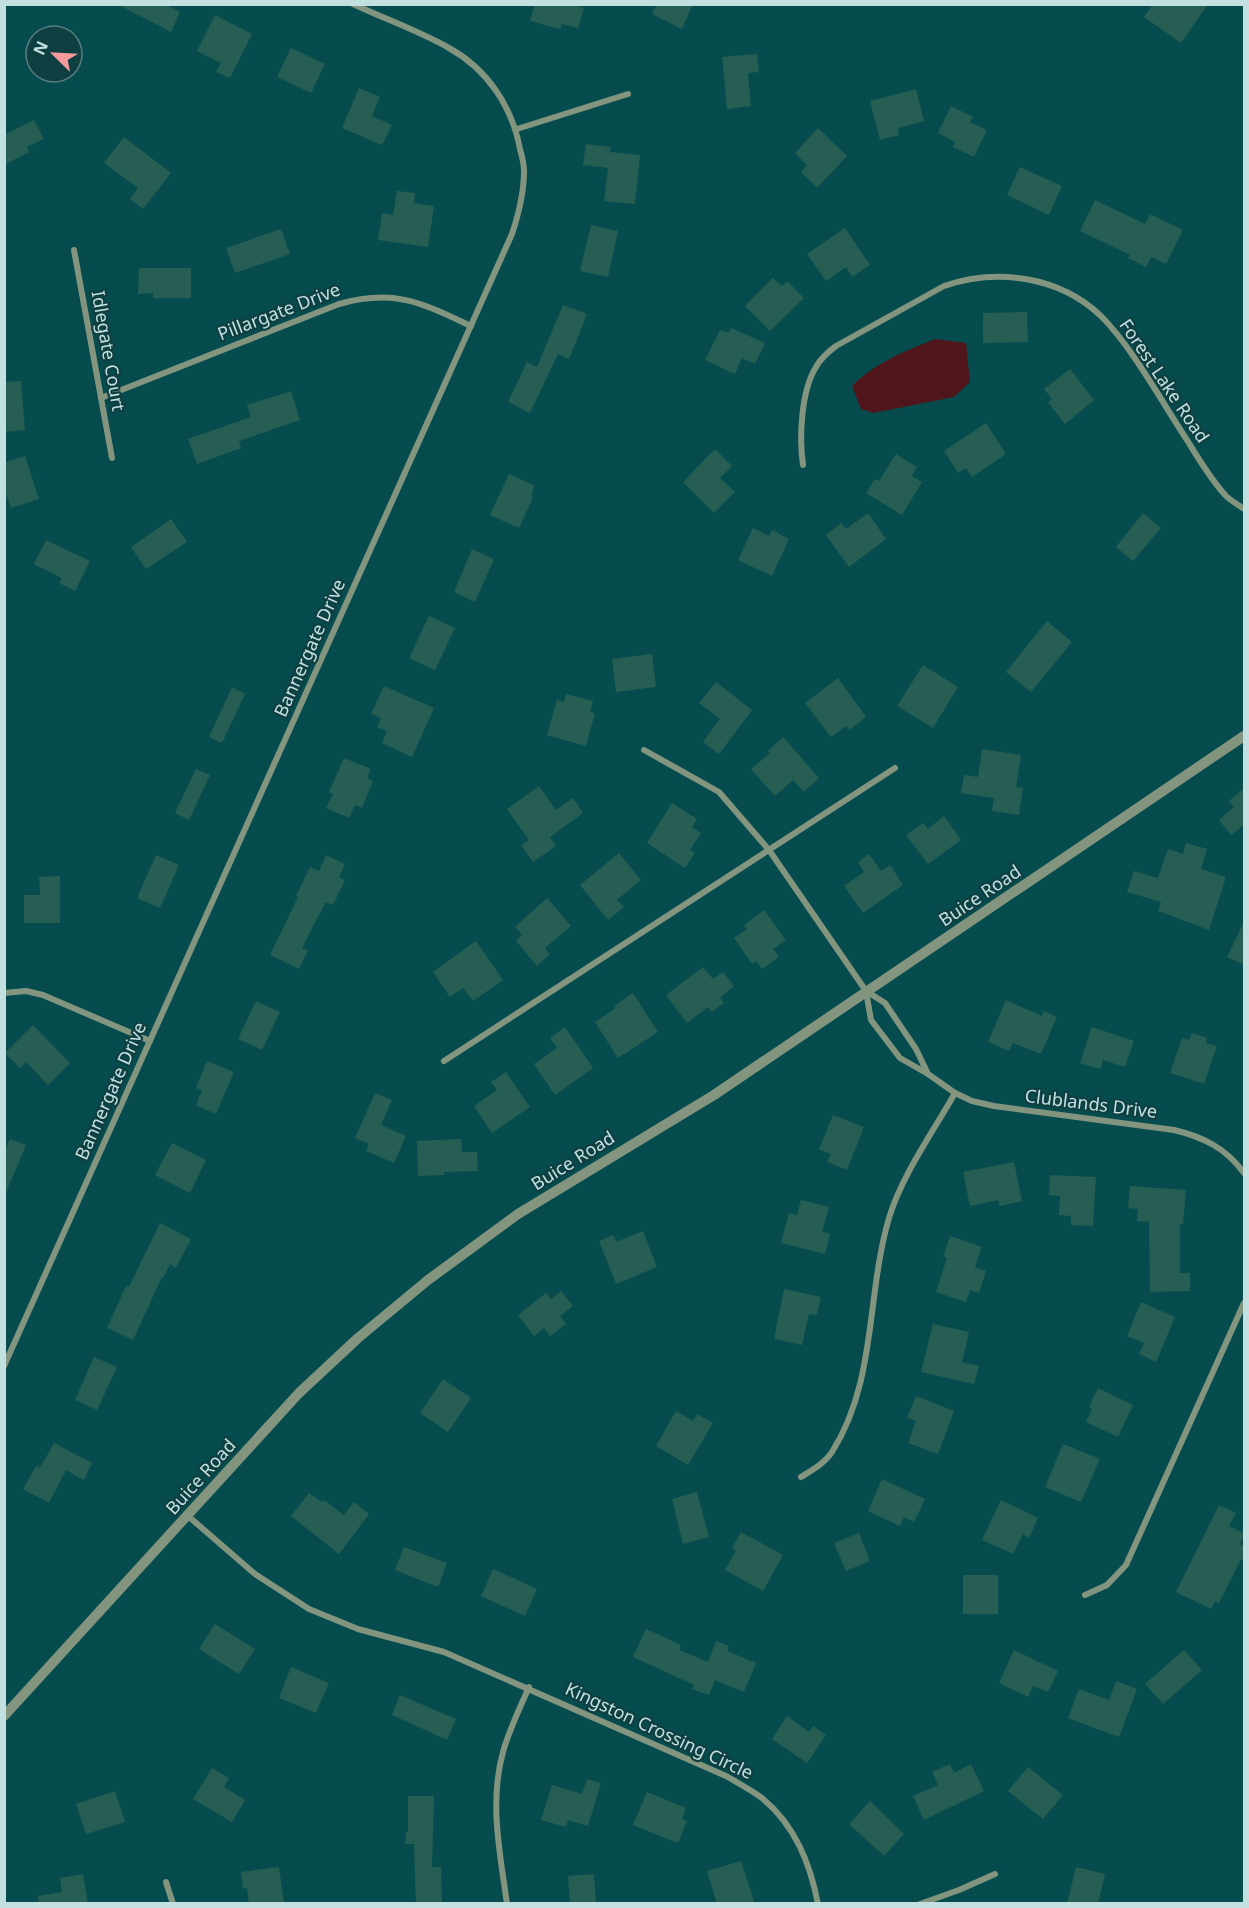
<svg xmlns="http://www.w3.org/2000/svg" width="1249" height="1908" viewBox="0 0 1249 1908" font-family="'Noto Sans',sans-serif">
<rect width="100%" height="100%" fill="#064c4e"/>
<path fill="#51161c" d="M936 339 966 343 970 382 954 397 873 413 861 409 852 386C875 363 906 350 936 339Z"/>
<g fill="#265e53">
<path d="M117 4H165L180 12 171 32Z"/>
<path d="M535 4H571L584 8 578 28 562 24 560 29 530 21Z"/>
<path d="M657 4H693L682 29 652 14Z"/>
<path d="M1153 4H1208L1181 43 1144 17Z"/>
<path d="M215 15 252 34 230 78 216 72 221 63 197 51Z"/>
<path d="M291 48 325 64 311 93 277 77Z"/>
<path d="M757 54 759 72 748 73 751 106 727 109 722 57Z"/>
<path d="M359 88 380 97 372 116 392 125 382 145 342 128Z"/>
<path d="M916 89 924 121 898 128 899 135 880 140 870 101Z"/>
<path d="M951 106 973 117 970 122 987 130 974 157 953 147 955 142 938 133Z"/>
<path d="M34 120 44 139 27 147 29 152 4 165V135Z"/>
<path d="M818 128 847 156 817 188 801 172 807 165 795 153Z"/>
<path d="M124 137 171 173 143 209 130 199 138 188 104 163Z"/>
<path d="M586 144 611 147 610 152 640 155 635 204 604 201 608 168 583 165Z"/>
<path d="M1020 167 1062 186 1049 215 1007 195Z"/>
<path d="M397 191 415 193 414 203 434 206 428 247 378 240 382 213 393 215Z"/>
<path d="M1095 200 1145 224 1150 214 1183 230 1166 264 1151 257 1146 267 1128 258 1130 255 1080 231Z"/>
<path d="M591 225 618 231 608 277 580 271Z"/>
<path d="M845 228 870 265 852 277 846 267 826 281 807 254Z"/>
<path d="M281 229 290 254 235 273 226 248Z"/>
<path d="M139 268H191V298H153V293L138 294Z"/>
<path d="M773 278 782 286 787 281 804 298 770 331 745 306Z"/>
<path d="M563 305 587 314 569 359 558 354 530 413 508 402 527 362 537 367Z"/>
<path d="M1027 312 1028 342 983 343V313Z"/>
<path d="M731 328 765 343 755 364 742 358 735 374 705 360 720 330 729 333Z"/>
<path d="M1070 369 1094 400 1065 424 1048 402 1052 399 1044 389Z"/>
<path d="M21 381 25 430 4 432V382Z"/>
<path d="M291 391 300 420 239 441 241 448 197 464 188 439 251 417 247 405Z"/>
<path d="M986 423 1006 454 972 477 966 468 958 473 944 451Z"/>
<path d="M715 449 732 466 720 478 735 492 714 513 683 482Z"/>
<path d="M896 454 917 467 912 476 922 482 902 515 866 493 875 479 879 481Z"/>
<path d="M25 456 39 499 11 508 4 489V463Z"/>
<path d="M509 474 535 486 531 495 533 496 531 502 519 528 490 515Z"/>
<path d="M868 513 886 539 849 567 826 535 841 523 846 529Z"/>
<path d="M1143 513 1161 528 1133 561 1116 547Z"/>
<path d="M171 519 187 542 146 569 131 547Z"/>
<path d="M753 528 769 536 772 530 789 539 772 576 738 560Z"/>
<path d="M46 540 90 561 75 591 59 583 62 578 34 564Z"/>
<path d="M472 549 494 559 475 602 454 592Z"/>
<path d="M429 616 455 628 435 670 409 658Z"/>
<path d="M1047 621 1072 642 1031 692 1006 672Z"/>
<path d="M652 654 656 687 616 692 612 659Z"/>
<path d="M923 665 958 687 933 728 897 706Z"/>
<path d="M838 678 866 717 849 730 846 726 831 737 805 703Z"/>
<path d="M716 682 752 710 719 754 703 742 720 719 699 703Z"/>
<path d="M384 686 434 708 412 757 382 743 387 731 377 727 381 718 371 714Z"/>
<path d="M232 687 245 694 222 743 209 737Z"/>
<path d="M566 694 593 701 590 712 595 713 586 746 547 735 557 700 564 702Z"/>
<path d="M783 737 819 778 804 792 793 780 775 796 751 769 770 753 768 751Z"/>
<path d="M982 749 1021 755 1016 787 1023 788 1019 815 992 811 994 798 961 793 964 775 978 777Z"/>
<path d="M344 758 371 769 367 778 373 781 362 808 355 805 349 818 326 808 333 794 329 792Z"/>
<path d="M196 769 210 775 189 820 175 813Z"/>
<path d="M539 786 556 810 573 798 583 813 550 837 556 846 533 862 521 845 529 840 507 809Z"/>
<path d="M1245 787V824L1231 835 1219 820 1234 807 1229 801Z"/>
<path d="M672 803 697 819 692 827 701 833 690 850 695 853 685 868 647 843Z"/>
<path d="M944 816 961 840 928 864 906 835 923 823 928 829Z"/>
<path d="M1186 843 1207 849 1201 869 1226 877 1209 930 1158 911 1161 902 1127 892 1134 871 1158 878 1168 849 1183 854Z"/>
<path d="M619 853 641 880 617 900 624 907 608 920 580 885Z"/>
<path d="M869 854 881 871 890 865 903 885 863 913 844 886 864 872 858 862Z"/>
<path d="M156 855 179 865 160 908 137 898Z"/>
<path d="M326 855 345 864 339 877 345 880 333 905 326 902 322 909 302 948 308 951 299 969 270 955 298 897 296 896 310 867 319 871Z"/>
<path d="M60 876V923H24V895H40L39 877Z"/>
<path d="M547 898 571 926 545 948 550 954 537 966 516 941 522 935 515 927Z"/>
<path d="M764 910 786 940 773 949 779 957 762 969 756 961 752 964 734 938 747 929 744 925Z"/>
<path d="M1245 920V965L1227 957Z"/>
<path d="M476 941 503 980 473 1001 463 988 450 997 433 972Z"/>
<path d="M703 967 713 979 723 972 734 986 720 998 724 1003 712 1012 708 1007 687 1023 666 995Z"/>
<path d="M633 993 658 1032 618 1058 595 1022 616 1008 614 1006Z"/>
<path d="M1006 1000 1042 1016 1044 1011 1057 1017 1041 1054 1013 1043 1009 1051 988 1042Z"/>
<path d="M256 1001 280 1012 262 1050 238 1039Z"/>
<path d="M33 1025 70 1063 48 1085 26 1062 20 1068 5 1053Z"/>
<path d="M565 1027 593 1068 555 1095 534 1064 557 1048 550 1038Z"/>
<path d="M1092 1027 1134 1041 1125 1067 1103 1060 1100 1069 1080 1063Z"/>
<path d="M1192 1033 1207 1038 1206 1043 1217 1046 1204 1084 1170 1073 1182 1038 1189 1040Z"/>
<path d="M207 1061 234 1072 216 1114 196 1105 202 1090 196 1088Z"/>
<path d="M506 1072 530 1107 492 1133 474 1106 497 1090 491 1082Z"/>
<path d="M375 1093 392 1100 381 1125 406 1136 394 1163 366 1151 369 1144 355 1138Z"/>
<path d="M833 1115 864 1127 847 1170 827 1162 831 1154 819 1149Z"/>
<path d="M10 1139 26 1145 5 1195 4 1153Z"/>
<path d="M461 1139 462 1152H477L478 1171 444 1172V1175L418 1176 417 1141Z"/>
<path d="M172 1143 206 1160 190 1193 155 1175Z"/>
<path d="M1014 1162 1022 1201 1000 1206 998 1200 970 1206 963 1172Z"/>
<path d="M1050 1175 1096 1177 1093 1226 1071 1225V1216L1059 1215 1060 1196 1049 1195Z"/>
<path d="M1130 1186 1186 1190 1183 1225 1180 1224V1273H1190V1291L1150 1292 1149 1222 1137 1221 1138 1209 1128 1208Z"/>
<path d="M801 1200 829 1207 822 1232 830 1234 825 1254 781 1243 789 1213 797 1215Z"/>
<path d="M160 1223 191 1239 176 1268 170 1264 163 1278 162 1277 133 1340 107 1328 126 1286 129 1287Z"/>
<path d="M643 1231 657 1267 616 1284 599 1241 613 1235 616 1242Z"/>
<path d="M950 1236 982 1247 975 1267 986 1271 979 1293 970 1290 966 1302 936 1292 947 1258 943 1257Z"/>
<path d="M784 1289 821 1297 817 1315 809 1314 802 1345 774 1339Z"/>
<path d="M561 1291 573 1306 560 1316 566 1324 550 1336 544 1328 534 1336 518 1315 546 1293 551 1299Z"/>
<path d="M1141 1302 1175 1317 1156 1362 1139 1354 1144 1343 1127 1336Z"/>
<path d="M933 1324 969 1332 962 1362 979 1366 974 1384 921 1372Z"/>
<path d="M94 1357 117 1367 97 1410 75 1400Z"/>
<path d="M443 1379 471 1398 448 1432 420 1413Z"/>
<path d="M1098 1388 1133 1405 1118 1437 1086 1422 1092 1409 1089 1407Z"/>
<path d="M916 1396 954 1411 938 1454 908 1443 916 1421 907 1418Z"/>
<path d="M676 1411 693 1421 697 1414 713 1423 688 1465 656 1446Z"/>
<path d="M54 1443 92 1463 84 1480 66 1470 49 1503 23 1489 36 1466 40 1468Z"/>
<path d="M1063 1444 1100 1459 1081 1502 1045 1487Z"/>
<path d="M882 1479 925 1499 914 1522 904 1517 900 1526 868 1511Z"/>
<path d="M697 1492 709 1537 683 1544 672 1499Z"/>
<path d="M309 1493 322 1502 324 1500 344 1515 354 1502 369 1514 339 1554 291 1516Z"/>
<path d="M1001 1500 1038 1518 1029 1538 1023 1534 1013 1554 982 1540Z"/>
<path d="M1219 1505 1236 1513 1229 1526 1245 1534 1240 1544 1245 1547V1561L1241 1559 1219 1603 1215 1601 1211 1609 1176 1592Z"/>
<path d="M741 1532 783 1555 763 1591 725 1570 736 1550 732 1548Z"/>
<path d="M859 1533 870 1561 846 1571 834 1543Z"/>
<path d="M404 1547 447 1563 438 1587 395 1570Z"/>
<path d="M493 1569 537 1589 525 1616 481 1596Z"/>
<rect x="963" y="1575" width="35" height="39"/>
<path d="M215 1624 255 1649 239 1674 199 1649Z"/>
<path d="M646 1629 681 1645 679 1650 708 1662 716 1641 729 1646 727 1651 756 1663 744 1692 715 1680 709 1695 692 1689 694 1685 633 1657Z"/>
<path d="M1014 1650 1058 1671 1048 1692 1033 1686 1028 1697 999 1683Z"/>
<path d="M1184 1650 1202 1670 1163 1704 1145 1684Z"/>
<path d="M291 1667 329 1683 316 1713 279 1698Z"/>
<path d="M1116 1681 1137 1689 1119 1737 1068 1718 1079 1689 1109 1700Z"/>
<path d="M400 1695 456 1719 447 1740 392 1715Z"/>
<path d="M787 1716 809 1732 813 1726 826 1735 807 1763 772 1739Z"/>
<path d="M950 1764 954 1773 971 1764 984 1791 924 1820 913 1796 938 1785 932 1772Z"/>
<path d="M1028 1767 1063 1795 1043 1819 1008 1791Z"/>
<path d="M212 1768 229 1778 224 1787 245 1800 232 1822 193 1799Z"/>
<path d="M587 1779 601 1783 588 1826 568 1820 566 1827 541 1820 552 1785 582 1794Z"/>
<path d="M115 1791 125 1822 86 1834 76 1804Z"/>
<path d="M647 1792 686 1808 682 1819 687 1821 678 1843 633 1825Z"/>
<path d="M408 1796H434L432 1867H441L442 1904H416L414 1844H405L406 1832H408Z"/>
<path d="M870 1801 904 1834 884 1856 849 1824Z"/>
<path d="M741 1861 755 1904H717L707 1871Z"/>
<path d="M279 1867 284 1904H249L247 1888 243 1889 241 1872Z"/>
<path d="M1076 1867 1105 1874 1098 1904H1067Z"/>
<path d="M83 1874 88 1904H39L38 1896 62 1892 60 1878Z"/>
<path d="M594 1874 596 1904H570L568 1876Z"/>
</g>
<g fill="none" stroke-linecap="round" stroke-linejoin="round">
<g stroke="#83957e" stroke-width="6">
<path d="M517 129 628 94"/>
<path d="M74 250 112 458"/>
<path d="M101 398 339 304C394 288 422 303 471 326"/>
<path d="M803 465C799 438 801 391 816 367 821 358 828 352 836 346L944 286C997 268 1059 276 1101 316 1132 347 1162 402 1187 440 1198 458 1211 480 1226 496 1231 501 1239 505 1244 509"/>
<path d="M644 750 719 792 769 850 866 991 885 1003 916 1049 928 1074 955 1093 972 1101 994 1106 1174 1130C1203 1137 1226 1148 1244 1173"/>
<path d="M866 991 871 1020 900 1058 928 1074"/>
<path d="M4 993 26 991 43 995 150 1041"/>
<path d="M444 1061 895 768"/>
<path d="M4 1366 512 234C519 213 524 193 524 171 524 164 522 156 520 149 512 106 487 69 449 48 419 31 385 19 353 4"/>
<path d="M801 1477C812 1470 825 1463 832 1452 877 1381 866 1296 889 1218 902 1175 933 1132 955 1093"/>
<path d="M188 1516 255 1574 309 1609 358 1629 444 1652 726 1776C738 1783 751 1790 762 1798 795 1825 810 1863 818 1904"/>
<path d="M1085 1595 1107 1585 1126 1565 1244 1303"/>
<path d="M166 1882 173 1904"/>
<path d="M507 1904C500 1853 489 1802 503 1752 509 1730 520 1708 529 1687"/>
<path d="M920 1904 959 1890 995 1874"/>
</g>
<path stroke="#83957e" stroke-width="10" d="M4 1716 299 1393 358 1338 428 1280 518 1214 714 1095 1244 736"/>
</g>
<g text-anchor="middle" stroke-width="4.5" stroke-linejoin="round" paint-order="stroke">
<g font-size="18" fill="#c3e0e1" stroke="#0f3f41">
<text transform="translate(279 312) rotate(-21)" y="6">Pillargate Drive</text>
<text transform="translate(108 351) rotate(80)" y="6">Idlegate Court</text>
<text transform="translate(1164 381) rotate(56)" y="6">Forest Lake Road</text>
<text transform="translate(310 648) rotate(-66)" y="6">Bannergate Drive</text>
<text transform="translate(980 896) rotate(-34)" y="6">Buice Road</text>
<text transform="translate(111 1091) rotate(-66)" y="6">Bannergate Drive</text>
<text transform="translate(1091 1104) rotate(7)" y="6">Clublands Drive</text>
<text transform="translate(573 1161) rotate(-32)" y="6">Buice Road</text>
<text transform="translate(201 1477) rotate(-48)" y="6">Buice Road</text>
<text transform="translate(659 1731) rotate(25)" y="6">Kingston Crossing Circle</text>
</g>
</g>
<rect width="1249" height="1908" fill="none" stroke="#c3e0e1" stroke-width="12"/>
<g transform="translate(54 54) rotate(294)"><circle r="28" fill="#0f3f41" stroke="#577f81" stroke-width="1.5"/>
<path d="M0-4.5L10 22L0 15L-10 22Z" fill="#f59b9c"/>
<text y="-9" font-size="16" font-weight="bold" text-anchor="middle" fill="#c3e0e1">N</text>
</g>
</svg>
